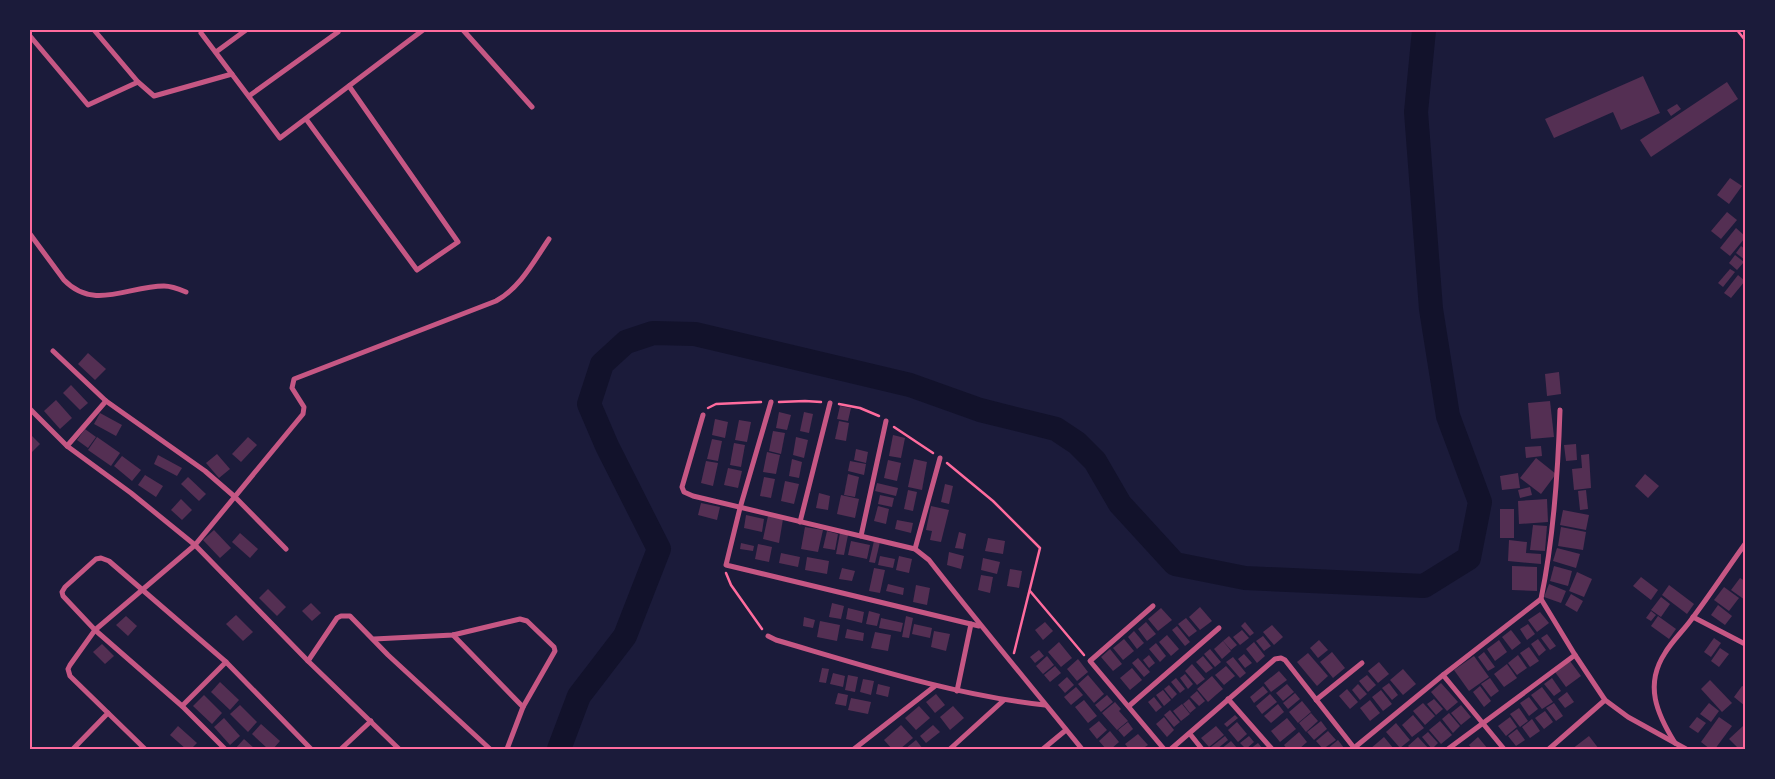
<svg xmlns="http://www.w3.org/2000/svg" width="1775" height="779" viewBox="0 0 1775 779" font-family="'Public Sans',sans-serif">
<rect width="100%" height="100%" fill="#1b1b3a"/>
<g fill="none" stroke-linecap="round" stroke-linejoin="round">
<path stroke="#12122b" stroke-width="24" d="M559 749 579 696 625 636 659 549 607 446 589 404 602 364 626 342 653 333 695 334 910 385 980 410 1056 429 1077 443 1095 461 1120 504 1175 564 1245 578 1424 586 1469 558 1480 502 1448 416 1431 309 1416 112 1424 30"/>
</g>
<g fill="#542f53">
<path d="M1643 76 1660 113 1621 130 1613 112 1554 138 1545 119Z"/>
<path d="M1727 82 1738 99 1651 157 1640 140Z"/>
<path d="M1677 104 1681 109 1671 116 1667 110Z"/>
<path d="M1730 178 1742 186 1729 204 1717 195Z"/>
<path d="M1727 212 1737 220 1721 239 1711 231Z"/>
<path d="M1736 228 1745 236V238L1730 256 1720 248Z"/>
<path d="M1741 246 1745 249V260L1736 253Z"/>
<path d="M1735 255 1744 262 1737 270 1729 263Z"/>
<path d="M1730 269 1735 272 1723 287 1718 283Z"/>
<path d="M1738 275 1745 281 1731 298 1724 293Z"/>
<path d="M88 353 106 369 95 380 78 364Z"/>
<path d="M1559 372 1561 394 1547 396 1545 374Z"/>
<path d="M71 385 88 403 80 410 63 393Z"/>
<path d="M56 400 72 418 60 429 44 411Z"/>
<path d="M1550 401 1554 437 1531 439 1528 403Z"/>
<path d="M840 406 851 408 848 421 837 419Z"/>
<path d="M779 412 791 415 787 430 776 428Z"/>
<path d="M804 412 813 414 809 433 800 431Z"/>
<path d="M100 413 122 425 116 436 94 424Z"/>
<path d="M715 419 728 422 725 438 712 435Z"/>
<path d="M739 420 751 422 747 442 735 440Z"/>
<path d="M839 421 849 423 846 441 835 439Z"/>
<path d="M85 429 96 437 88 448 77 440Z"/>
<path d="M773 431 785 433 781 454 769 451Z"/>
<path d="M30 434 40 444 30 454Z"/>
<path d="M893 435 905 438 901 458 889 456Z"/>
<path d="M97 437 120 453 111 466 88 450Z"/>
<path d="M248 437 257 445 241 462 232 454Z"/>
<path d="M796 437 808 440 804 458 793 455Z"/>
<path d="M712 439 722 441 718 461 707 459Z"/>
<path d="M734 443 745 445 741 467 730 465Z"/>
<path d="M1576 444 1577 460 1566 461 1564 445Z"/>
<path d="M1541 446 1542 456 1526 458 1525 447Z"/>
<path d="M856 449 868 452 866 463 854 460Z"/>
<path d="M767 452 780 455 776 474 763 472Z"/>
<path d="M217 454 230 469 219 478 206 463Z"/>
<path d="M1589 454 1591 488 1574 490 1572 469 1582 468 1581 455Z"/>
<path d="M158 455 182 468 177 476 154 464Z"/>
<path d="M122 456 141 470 132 481 114 466Z"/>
<path d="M1536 458 1556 474 1541 494 1520 478Z"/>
<path d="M792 459 802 462 799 478 789 476Z"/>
<path d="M914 459 927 462 922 490 908 487Z"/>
<path d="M888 460 901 463 897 481 884 478Z"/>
<path d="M706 461 718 463 713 486 701 483Z"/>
<path d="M850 461 866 464 864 475 848 471Z"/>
<path d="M728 468 742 471 738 488 724 485Z"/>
<path d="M1518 473 1520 488 1502 490 1500 476Z"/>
<path d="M848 474 859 477 855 497 844 495Z"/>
<path d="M1645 474 1659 486 1648 498 1635 486Z"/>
<path d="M145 475 163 486 156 497 138 485Z"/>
<path d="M188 477 206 494 199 501 181 484Z"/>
<path d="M764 477 775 479 771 498 760 496Z"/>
<path d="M785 481 799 484 794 504 781 501Z"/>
<path d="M877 483 898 488 896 496 875 491Z"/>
<path d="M945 484 953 486 949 504 941 502Z"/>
<path d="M1530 487 1532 495 1520 498 1518 490Z"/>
<path d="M908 490 917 492 913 511 904 509Z"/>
<path d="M1586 490 1588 509 1580 510 1578 491Z"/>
<path d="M819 493 830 496 828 510 816 508Z"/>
<path d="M841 495 859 499 855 518 837 514Z"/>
<path d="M880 495 894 498 892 507 878 504Z"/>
<path d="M181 499 192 510 182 520 171 510Z"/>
<path d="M1547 499 1548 522 1519 524 1518 501Z"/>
<path d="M701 503 720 507 717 520 698 515Z"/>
<path d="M878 506 889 509 886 524 874 521Z"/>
<path d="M931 506 949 510 941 542 930 540 932 531 926 530Z"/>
<rect x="1500" y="509" width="14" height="29"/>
<path d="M1563 510 1589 515 1586 530 1560 525Z"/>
<path d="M746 515 764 519 762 532 744 528Z"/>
<path d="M768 516 783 519 779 543 763 539Z"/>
<path d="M897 520 913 523 911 533 895 529Z"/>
<path d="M1533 525 1547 526 1545 551 1530 550Z"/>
<path d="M805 527 823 530 818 552 801 549Z"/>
<path d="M1561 527 1586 532 1583 550 1558 546Z"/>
<path d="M214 530 231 548 220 558 203 540Z"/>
<path d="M827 531 838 534 835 550 823 548Z"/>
<path d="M959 532 966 534 963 549 955 548Z"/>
<path d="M240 533 258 549 250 558 232 542Z"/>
<path d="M840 533 848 535 844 555 836 554Z"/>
<path d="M988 538 1005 541 1003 554 985 551Z"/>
<path d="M1509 540 1527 542 1526 553 1541 554V564L1508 561Z"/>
<path d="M851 541 870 545 867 559 848 555Z"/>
<path d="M874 541 880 542 875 563 869 562Z"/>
<path d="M741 543 754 546 753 551 740 549Z"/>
<path d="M758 544 772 547 769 562 755 559Z"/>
<path d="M1557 548 1580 554 1576 568 1553 561Z"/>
<path d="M949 552 964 556 961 569 947 565Z"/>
<path d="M781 553 800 557 798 567 779 563Z"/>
<path d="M880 556 895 559 893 568 878 565Z"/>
<path d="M899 556 912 559 909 573 896 570Z"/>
<path d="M807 557 829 561 827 574 805 570Z"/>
<path d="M983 558 1000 562 997 574 981 570Z"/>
<path d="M1512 566 1537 567V591L1512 590Z"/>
<path d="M1554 566 1572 571 1568 586 1550 581Z"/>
<path d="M842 568 855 571 852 581 839 579Z"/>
<path d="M874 568 885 570 880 593 869 591Z"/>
<path d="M1010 569 1022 571 1019 588 1007 586Z"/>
<path d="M1577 572 1592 579 1584 597 1569 591Z"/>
<path d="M981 575 993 577 990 593 978 590Z"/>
<path d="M1641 577 1658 590 1651 600 1633 586Z"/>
<path d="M1740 578 1745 581V600L1731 590Z"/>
<path d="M888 584 904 588 903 595 886 591Z"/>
<path d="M1549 584 1566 591 1561 603 1544 597Z"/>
<path d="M916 585 930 588 927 605 913 602Z"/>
<path d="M1669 585 1694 604 1687 614 1662 595Z"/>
<path d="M1724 587 1739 598 1729 611 1714 600Z"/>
<path d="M268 589 286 607 277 616 259 598Z"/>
<path d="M1571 594 1583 601 1577 612 1565 605Z"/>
<path d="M1661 597 1670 604 1661 617 1651 610Z"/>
<path d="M311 603 321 613 312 621 302 611Z"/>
<path d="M832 603 844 606 841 619 829 617Z"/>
<path d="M1718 605 1732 616 1725 625 1711 615Z"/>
<path d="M1200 607 1212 621 1200 630 1189 617Z"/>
<path d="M848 608 864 612 862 623 846 619Z"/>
<path d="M1161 608 1172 620 1158 631 1148 619Z"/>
<path d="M869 611 880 614 877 626 866 624Z"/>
<path d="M1651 611 1656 615 1651 621 1646 618Z"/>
<path d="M1540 612 1549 623 1537 632 1528 620Z"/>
<path d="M236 615 253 632 243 641 226 624Z"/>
<path d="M126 616 137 626 128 636 116 625Z"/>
<path d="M906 616 913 618 909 638 902 637Z"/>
<path d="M1658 616 1676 629 1669 639 1651 626Z"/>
<path d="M804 617 815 620 813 628 803 626Z"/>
<path d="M881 618 903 623 901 632 879 628Z"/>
<path d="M1186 618 1197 631 1189 637 1178 624Z"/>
<path d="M820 621 840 625 837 641 817 637Z"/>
<path d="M1045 622 1053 631 1043 640 1035 630Z"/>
<path d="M1146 622 1156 634 1147 641 1138 629Z"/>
<path d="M1245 622 1254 633 1250 636 1241 626Z"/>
<path d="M914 624 932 628 930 638 912 634Z"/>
<path d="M1528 624 1535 634 1527 640 1520 629Z"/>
<path d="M1272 625 1283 637 1274 645 1263 632Z"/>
<path d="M1177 626 1190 642 1185 646 1172 630Z"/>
<path d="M847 629 864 633 863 641 845 638Z"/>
<path d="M1242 630 1249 638 1240 645 1233 637Z"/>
<path d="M1511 630 1521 643 1512 650 1502 637Z"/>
<path d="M934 631 950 634 946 651 931 647Z"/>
<path d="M1134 631 1144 643 1137 649 1128 637Z"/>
<path d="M875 632 891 635 888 651 871 648Z"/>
<path d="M1547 634 1556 646 1550 650 1541 638Z"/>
<path d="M1167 635 1179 649 1171 656 1159 642Z"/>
<path d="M1229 636 1237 645 1231 650 1223 641Z"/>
<path d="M1263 636 1271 646 1264 651 1256 641Z"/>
<path d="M1714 638 1721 643 1711 657 1704 652Z"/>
<path d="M1124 639 1134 651 1123 660 1113 648Z"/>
<path d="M1538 639 1546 650 1539 656 1531 644Z"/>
<path d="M1319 640 1328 650 1318 658 1310 648Z"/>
<path d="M1499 640 1507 652 1495 661 1487 649Z"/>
<path d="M1223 641 1231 651 1222 659 1214 649Z"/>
<path d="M1059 642 1072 658 1061 667 1048 652Z"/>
<path d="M1254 642 1265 656 1257 663 1246 649Z"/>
<path d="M1156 643 1166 656 1160 662 1149 649Z"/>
<path d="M102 644 114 656 105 664 93 652Z"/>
<path d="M1529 647 1539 661 1530 667 1520 653Z"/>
<path d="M1720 648 1729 654 1719 667 1711 661Z"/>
<path d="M1110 649 1122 664 1113 671 1101 657Z"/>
<path d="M1210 649 1221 662 1215 667 1204 654Z"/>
<path d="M1039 650 1044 656 1035 663 1030 657Z"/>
<path d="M1332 652 1345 668 1333 678 1320 662Z"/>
<path d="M1484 652 1495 667 1488 671 1478 657Z"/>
<path d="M1308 653 1328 676 1317 686 1297 662Z"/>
<path d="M1244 654 1252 663 1245 668 1238 659Z"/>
<path d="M1149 655 1155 663 1149 668 1143 660Z"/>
<path d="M1518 655 1527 668 1517 675 1508 663Z"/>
<path d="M1047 656 1054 665 1043 674 1036 666Z"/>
<path d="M1203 656 1213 668 1206 673 1196 662Z"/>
<path d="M1474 656 1489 677 1469 691 1454 670Z"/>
<path d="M1233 657 1246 673 1240 678 1226 662Z"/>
<path d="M1138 658 1150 672 1144 677 1132 663Z"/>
<path d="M1078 659 1088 672 1077 681 1067 669Z"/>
<path d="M1570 661 1581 676 1566 687 1555 672Z"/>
<path d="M1379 662 1389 674 1378 683 1368 671Z"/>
<path d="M1192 664 1205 679 1197 685 1185 671Z"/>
<path d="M1507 664 1517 678 1504 687 1494 674Z"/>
<path d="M1055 666 1061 673 1050 682 1044 675Z"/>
<path d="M1226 666 1235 676 1224 685 1215 675Z"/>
<path d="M822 668 829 669 826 683 819 682Z"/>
<path d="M1132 668 1142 680 1130 690 1120 678Z"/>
<path d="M1403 669 1416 684 1403 695 1390 680Z"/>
<path d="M1279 671 1287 680 1271 692 1264 683Z"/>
<path d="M833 673 845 676 843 687 830 684Z"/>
<path d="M1185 674 1193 684 1188 689 1180 678Z"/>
<path d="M848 675 858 677 855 692 845 690Z"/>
<path d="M1088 675 1104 694 1094 703 1078 684Z"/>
<path d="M1367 675 1376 685 1368 692 1359 681Z"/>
<path d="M1212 676 1223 689 1217 694 1208 684 1217 694 1208 702 1197 689Z"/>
<path d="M1067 677 1074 685 1065 693 1058 685Z"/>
<path d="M1176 678 1185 689 1180 693 1171 682Z"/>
<path d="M1490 678 1499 691 1491 697 1481 684Z"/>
<path d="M1552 678 1561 691 1554 696 1544 684Z"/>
<path d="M863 679 874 681 871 695 860 692Z"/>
<path d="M1710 680 1732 703 1722 712 1701 689Z"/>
<path d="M220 682 239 700 230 710 211 692Z"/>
<path d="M1389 683 1398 695 1392 700 1382 688Z"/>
<path d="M1441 683 1458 702 1447 711 1431 692Z"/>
<path d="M878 684 890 687 888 697 876 694Z"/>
<path d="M1287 684 1294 692 1283 701 1276 693Z"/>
<path d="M1358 684 1367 694 1360 700 1352 690Z"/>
<path d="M1169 685 1177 694 1172 699 1164 689Z"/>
<path d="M1263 686 1268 692 1254 703 1250 697Z"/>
<path d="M1480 686 1491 701 1484 707 1473 692Z"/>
<path d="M1742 686 1745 687V706L1734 697Z"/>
<path d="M1076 687 1083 695 1071 705 1064 697Z"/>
<path d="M1542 687 1553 702 1542 709 1531 695Z"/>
<path d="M1347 689 1358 702 1350 709 1339 696Z"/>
<path d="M1163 690 1171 700 1164 706 1156 695Z"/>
<path d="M1381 690 1392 704 1383 711 1372 697Z"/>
<path d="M1197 691 1205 701 1199 706 1190 697Z"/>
<path d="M1567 692 1574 702 1565 708 1558 699Z"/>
<path d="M838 693 848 695 846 706 835 704Z"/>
<path d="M1295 693 1300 699 1288 709 1283 703Z"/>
<path d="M936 694 945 705 935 713 926 702Z"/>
<path d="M1270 694 1277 702 1262 714 1256 706Z"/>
<path d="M204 695 222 713 212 724 193 706Z"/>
<path d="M1107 695 1113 702 1101 712 1095 705Z"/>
<path d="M1154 697 1162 707 1156 712 1148 702Z"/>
<path d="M1529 697 1538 709 1529 716 1520 703Z"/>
<path d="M851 698 871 702 868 714 848 710Z"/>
<path d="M1189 699 1196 708 1190 713 1183 704Z"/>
<path d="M1434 699 1443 709 1436 715 1427 704Z"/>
<path d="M1084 700 1097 716 1088 723 1075 707Z"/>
<path d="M1370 700 1380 713 1370 721 1360 708Z"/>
<path d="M1302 701 1311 712 1298 723 1289 712Z"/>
<path d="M1115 702 1121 709 1119 711 1128 721 1117 730 1102 713Z"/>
<path d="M1423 703 1435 716 1425 725 1413 711Z"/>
<path d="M1554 703 1563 716 1556 721 1546 708Z"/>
<path d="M1709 703 1719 711 1711 722 1700 714Z"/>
<path d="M1182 704 1190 714 1181 721 1173 711Z"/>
<path d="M1278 704 1284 712 1271 723 1264 716Z"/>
<path d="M240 705 257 722 248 732 230 714Z"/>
<path d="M1461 705 1471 717 1461 725 1451 713Z"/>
<path d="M919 706 930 718 916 730 905 718Z"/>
<path d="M953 706 964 718 950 730 940 717Z"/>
<path d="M1519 708 1528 721 1520 727 1510 714Z"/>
<path d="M1170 710 1180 722 1174 727 1164 715Z"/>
<path d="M1545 711 1553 722 1544 729 1535 718Z"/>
<path d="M1311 713 1318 721 1306 732 1299 723Z"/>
<path d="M1449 713 1460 726 1453 733 1442 719Z"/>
<path d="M1235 715 1238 718 1227 727 1224 724Z"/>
<path d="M1413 715 1424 728 1412 737 1402 725Z"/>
<path d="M1164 717 1174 730 1167 737 1156 724Z"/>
<path d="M1510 717 1517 727 1506 736 1498 726Z"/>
<path d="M1697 717 1706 723 1698 733 1689 727Z"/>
<path d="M1719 717 1732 726 1715 749H1710L1701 742Z"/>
<path d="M224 718 240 736 230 745 214 727Z"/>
<path d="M1287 718 1296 729 1280 742 1271 731Z"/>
<path d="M1532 719 1540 731 1530 738 1522 727Z"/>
<path d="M1099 721 1107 730 1097 739 1089 729Z"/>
<path d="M1321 721 1327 729 1314 740 1307 732Z"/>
<path d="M1440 721 1452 735 1441 744 1429 730Z"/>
<path d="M1128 722 1133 729 1124 737 1118 730Z"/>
<path d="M1237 722 1247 734 1238 742 1228 730Z"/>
<path d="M1396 723 1410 740 1400 748 1386 732Z"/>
<path d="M261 724 280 741 273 749H268L252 734Z"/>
<path d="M901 725 913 738 900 749H892L884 740Z"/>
<path d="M933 725 940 732 926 743 920 736Z"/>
<path d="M178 726 197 743 191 749H186L170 735Z"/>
<path d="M1216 726 1224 735 1209 747 1201 738Z"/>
<path d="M1743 726 1745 728V749H1739L1729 739Z"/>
<path d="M1517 729 1525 740 1516 746 1508 736Z"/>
<path d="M1110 731 1119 742 1111 749H1106L1099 741Z"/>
<path d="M1328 731 1336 740 1323 749 1316 741Z"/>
<path d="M1299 732 1307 742 1299 749H1287L1284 745Z"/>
<path d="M1428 732 1438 743 1432 749 1422 737Z"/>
<path d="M1138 734 1148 745 1142 749H1129L1125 744Z"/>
<path d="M1225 736 1228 740 1217 749H1213L1211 747Z"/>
<path d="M1249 736 1254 742 1246 749 1240 743Z"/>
<path d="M1589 736 1599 749H1572Z"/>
<path d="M1384 737 1394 749H1370Z"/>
<path d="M1418 737 1429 749H1411L1408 746Z"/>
<path d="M1478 737 1488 749H1472L1469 745Z"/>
<path d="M244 739 255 749H235Z"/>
<path d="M916 740 923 749H905Z"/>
<path d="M1338 740 1344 748 1342 749H1327Z"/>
<path d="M1231 741 1238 749H1221Z"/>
<path d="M1258 743 1263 749H1250Z"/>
</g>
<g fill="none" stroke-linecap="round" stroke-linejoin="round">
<g stroke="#ff6b9d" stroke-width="2.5">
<path d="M1737 30 1745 40"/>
<path d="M779 402 805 401 821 402"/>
<path d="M839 404 860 408 879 416"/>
<path d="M708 408 716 404 761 402"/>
<path d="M894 427 933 453"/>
<path d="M947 463 993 501 1040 548 1014 653"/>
<path d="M726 573 731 585 762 629"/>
<path d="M1030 591 1084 655"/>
</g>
<g stroke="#c65784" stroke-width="5">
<path d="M94 30 138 82"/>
<path d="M463 30 532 107"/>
<path d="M201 33 280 138 423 30"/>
<path d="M30 36 88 105 138 82 154 96 232 74"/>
<path d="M216 52 246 30"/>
<path d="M249 96 338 32"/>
<path d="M306 119 417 270 458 242 349 86"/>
<path d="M30 234 64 280C94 311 128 286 164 286 172 286 179 289 186 292"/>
<path d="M53 351 106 401 205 471 235 497 286 549"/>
<path d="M771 402 740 508 726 565 979 626"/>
<path d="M30 409 67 446 131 493 195 545 308 661 399 749"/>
<path d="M703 415 682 487 684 492 693 496 915 549 929 560C979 624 1031 686 1082 749"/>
<path d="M67 446 106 401"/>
<path d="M800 522 830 403"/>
<path d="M861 536 886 421"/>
<path d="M915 549 940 458"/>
<path d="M1541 599 1575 655 1605 700 1628 717 1686 749"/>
<path d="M1153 606 1090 661 1164 749"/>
<path d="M1693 617 1745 644"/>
<path d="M453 635 523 707"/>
<path d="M768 636 776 640C865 666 953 695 1045 705"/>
<path d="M374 639 453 635 520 619 527 621 554 647 555 651 523 707 507 749"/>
<path d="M308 661 337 618 341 616H350L388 655 490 749"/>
<path d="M1443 675 1504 749"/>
<path d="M957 691 971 624"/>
<path d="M1228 699 1272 749"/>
<path d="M1316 700 1362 663"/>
<path d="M182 706 226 662"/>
<path d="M1129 706 1219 628"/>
<path d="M108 713 145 749"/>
<path d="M1190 734 1202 749"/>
<path d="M1675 743C1657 714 1644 685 1665 653 1672 641 1683 631 1691 620 1710 595 1727 569 1745 544"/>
<path d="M1354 748 1443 675 1541 599C1554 537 1558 473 1560 410"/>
<path d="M73 749 108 713 70 676 68 669 70 665 95 630 195 545 303 414 304 407 292 388 294 379 496 301C520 288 534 261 549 239"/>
<path d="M225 749 182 706 95 630 63 596 62 592 65 587 96 559 101 558 109 561 226 662 311 749"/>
<path d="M341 749 371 721"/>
<path d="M854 749 935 686"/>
<path d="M950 749 1004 700"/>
<path d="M1043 749 1066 730"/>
<path d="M1171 749 1275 659 1281 658 1285 660 1355 749"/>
<path d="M1448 749 1575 655"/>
<path d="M1549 749 1605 700"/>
</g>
</g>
<rect width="1775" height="779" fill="none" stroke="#1b1b3a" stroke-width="62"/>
<rect x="31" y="31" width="1713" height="717" fill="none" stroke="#ff6b9d" stroke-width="2"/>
</svg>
